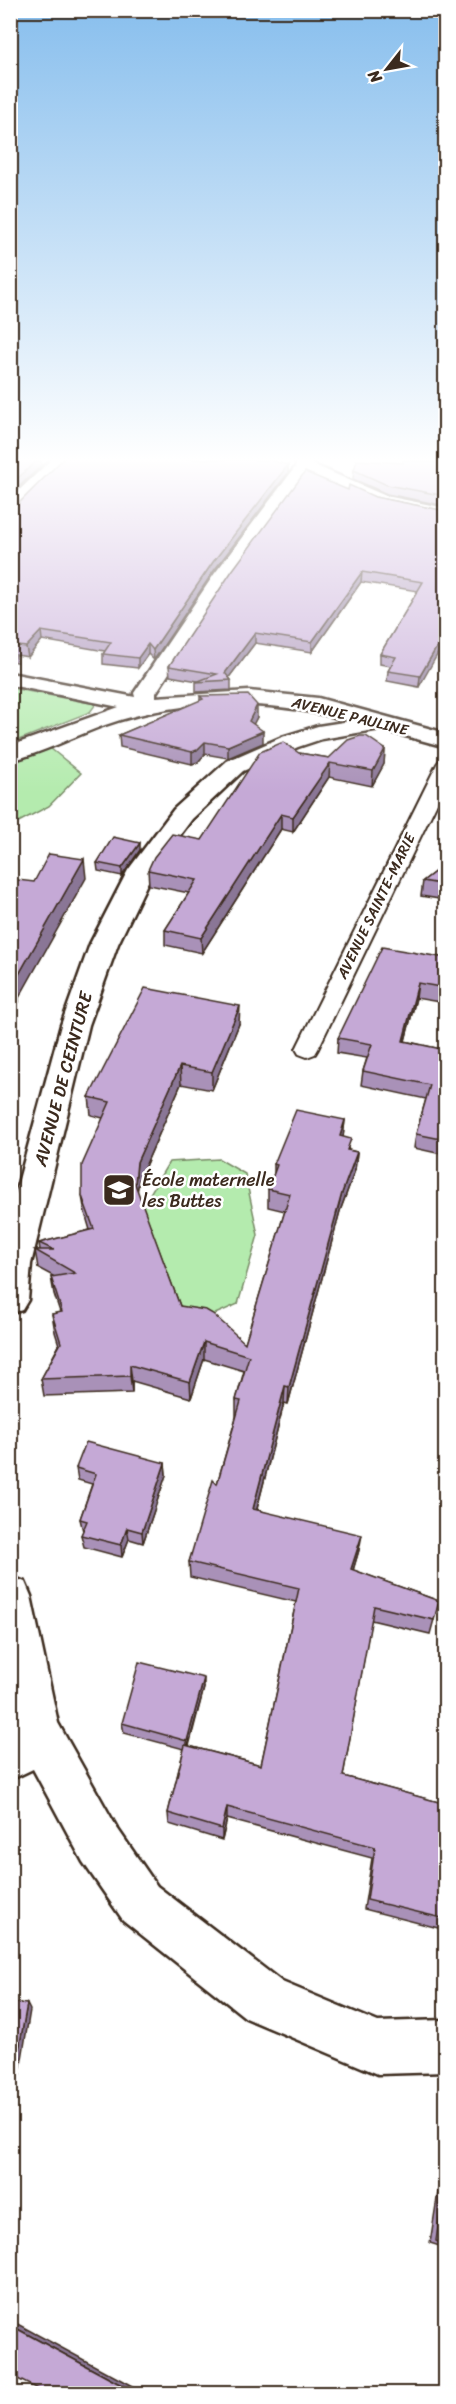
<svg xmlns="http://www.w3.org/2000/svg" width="456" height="2404" viewBox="0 0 456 2404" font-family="Sriracha,sans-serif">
<rect width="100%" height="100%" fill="#fff"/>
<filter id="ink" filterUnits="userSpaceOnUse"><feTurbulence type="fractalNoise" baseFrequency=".0167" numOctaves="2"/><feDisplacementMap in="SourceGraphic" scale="12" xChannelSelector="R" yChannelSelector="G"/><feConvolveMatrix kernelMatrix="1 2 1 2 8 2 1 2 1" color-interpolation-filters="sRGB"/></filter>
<g filter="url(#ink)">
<g fill="#b4ebae" stroke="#788a66" stroke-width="1.5">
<path d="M11 688 96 704 90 712 11 743Z"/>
<path d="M50 748 81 773 49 806 11 826V763Z"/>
<path d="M219 1159 245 1174 258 1235 238 1304 213 1315 176 1306 136 1217 169 1162Z"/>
</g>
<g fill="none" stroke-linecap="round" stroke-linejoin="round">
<defs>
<path id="pedestrian" d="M446 759V784L318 1049 315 1054 307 1057 299 1054 296 1049 437 764 440 760Z"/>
<g id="minor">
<path d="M54 457H71L16 513 10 514V499Z"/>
<path d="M296 457H312V464L386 496 446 508V518L375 504 307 473 230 579 156 693V697L249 691 318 698 446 733V747L380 729 322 739 298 747 243 771 192 819 153 871 118 944 89 1025 31 1264 28 1300 22 1310 10 1314V1213L61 1025 90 944 128 870 174 809 227 761 282 737 318 726 350 721C271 699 184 697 105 725 74 736 43 753 10 761V746L119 707 10 685V673L135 697 134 693 215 573 296 466Z"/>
<path d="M10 1576 25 1582 31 1596 58 1723 117 1828 157 1886 282 1982 378 2022 446 2020V2072L378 2074 246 2018 123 1920 83 1862 33 1769 10 1780V1731L15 1728 10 1714Z"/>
</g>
</defs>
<use href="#pedestrian" stroke="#3b2a1e" stroke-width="4"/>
<use href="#minor" stroke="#3b2a1e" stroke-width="5"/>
<use href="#pedestrian" fill="#fff" fill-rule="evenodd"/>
<use href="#minor" fill="#fff" fill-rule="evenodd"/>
</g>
<g fill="#a991b8" stroke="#3b2a1e" stroke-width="1.5">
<path d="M403 463H446V506L387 494 353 479 354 470Z"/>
<path d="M288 465V473L213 572 154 660 148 654 138 668 103 664V654L105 651 42 640 28 657 16 655 17 662 10 661V507Z"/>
<path d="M348 490 375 497 446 511 419 687 387 681 388 671 391 666 380 664V654L418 591 361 582 312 652 255 643 229 677 231 680V690L196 692V682L198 681 170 676 169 666Z"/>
<path d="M200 696 257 717 253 724 263 743 228 758 205 754 198 762 192 764 120 747 119 735 200 701Z"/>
<path d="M385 749 384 764 372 786 329 777 293 832 281 829 202 953 165 945V930L189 893 149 885 148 870 202 840 299 753 329 758Z"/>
<path d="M140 850 122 876 98 871 97 863Z"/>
<path d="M446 863V900L421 896 423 881Z"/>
<path d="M446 958V1003L416 998 405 1041 446 1050V1155L414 1148 416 1134 426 1099 361 1085 363 1071 367 1058 337 1053 338 1038Z"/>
<path d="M239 1024 212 1090 181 1084 139 1180 137 1191 180 1306 245 1343 285 1211 268 1207V1189L274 1174V1164L345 1120 343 1137 349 1150 357 1152 355 1170 340 1211 288 1404 284 1403 257 1509 359 1550 353 1570 439 1601 430 1634 371 1620 343 1776 446 1804V1930L364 1909 372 1858 227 1819 222 1840 169 1824 168 1813 184 1749 124 1733 122 1723 204 1688 189 1746 261 1765 296 1602 190 1577 189 1562 217 1484 236 1417V1400L244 1371 204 1359 191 1398 132 1381V1393L44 1396 41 1379 59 1345 55 1332 52 1314 60 1312 54 1294 51 1277 53 1276 38 1268 35 1250H40L39 1243 90 1230 85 1213 82 1196 103 1118 91 1115 89 1097Z"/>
<path d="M165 1463 166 1475 143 1543 129 1539 122 1557 84 1547 81 1535 83 1531 80 1519 92 1484 78 1480 76 1468Z"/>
<path d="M446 2141V2248L430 2243Z"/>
</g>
<g fill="#8a7696" stroke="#3b2a1e" stroke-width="1.5">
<path d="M41 457 42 465 10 495V485Z"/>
<path d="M288 465V473L213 572 154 660 153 650 213 562Z"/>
<path d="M362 572 361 582 312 652V642Z"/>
<path d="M41 631 42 640 28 657 26 647Z"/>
<path d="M446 631V639L419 687 420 676Z"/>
<path d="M255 633V643L227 680 225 673Z"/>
<path d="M148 644V654L138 668V658Z"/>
<path d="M257 705V717L249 733V721Z"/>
<path d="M263 731V743L228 758V746Z"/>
<path d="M205 742V754L198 762 192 764V752Z"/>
<path d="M385 749 384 764 372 786 373 771Z"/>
<path d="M330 763 329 777 293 832V817Z"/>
<path d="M281 814V829L202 953 201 938Z"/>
<path d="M140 843V850L122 876V868Z"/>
<path d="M84 859 86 878 19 998V1002L10 1014V991L14 983Z"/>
<path d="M418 983 416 998 401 1056 403 1041Z"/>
<path d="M240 1006 239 1024 212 1090V1072Z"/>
<path d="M180 1066 181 1084 139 1180 136 1201 135 1184 137 1162Z"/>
<path d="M345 1120 343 1138 340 1136Z"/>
<path d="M357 1152 355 1170 340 1211 288 1404 289 1387 342 1193Z"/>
<path d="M204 1342V1359L191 1398 190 1382Z"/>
<path d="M130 1365 132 1381V1393L130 1376Z"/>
<path d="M285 1386 284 1403 253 1524V1509Z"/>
<path d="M165 1463 166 1475 143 1543 142 1532Z"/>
<path d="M127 1528 129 1539 122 1557 121 1545Z"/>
<path d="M362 1535 359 1550 349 1584 351 1569Z"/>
<path d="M204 1678V1688L187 1750V1741Z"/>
<path d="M227 1807V1819L222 1840V1829Z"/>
<path d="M27 2004 30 2010 14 2108 10 2105V2099Z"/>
<path d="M10 2321H12L147 2394H138L10 2325Z"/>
</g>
<g fill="#c5a9d6" stroke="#3b2a1e" stroke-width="1.5">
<path d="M10 457H41L10 485Z"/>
<path d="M65 457 269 460 288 465 213 562 153 650 148 644 138 658 103 654 111 642 41 631 26 647 10 645V507L17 505Z"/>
<path d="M357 460 403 463V460L446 463V496L387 485 354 470Z"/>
<path d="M305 472 348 490 349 485 375 497 446 511V631L420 676 388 671 396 657 380 654 423 582 362 572 312 642 255 633 225 673 231 680 196 682 217 674 169 666 232 571Z"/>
<path d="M248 695 257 705 249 721 263 731 228 746 205 742 197 750 192 752 119 735 203 699 200 696Z"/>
<path d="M360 736H366L385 749 373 771 330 763 293 817 281 814 201 938 165 930 197 880 148 870 154 857 172 834 202 840 260 752 283 742 299 753 329 758 348 740Z"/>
<path d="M113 837 140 843 122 868 97 863Z"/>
<path d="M49 854 84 859 14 983H16L10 991V879L34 882Z"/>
<path d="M446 863V885L423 881 445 864Z"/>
<path d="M382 947 446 958V988L418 983 403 1041 446 1050V1140L416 1134 430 1085 363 1071 372 1044 338 1038Z"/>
<path d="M145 988 240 1006 212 1072 180 1066 137 1162 135 1184 180 1306 206 1310 213 1314 245 1343 290 1194 268 1189 277 1165 274 1164 296 1110 345 1120 340 1136 351 1139 347 1150 357 1152 342 1193 289 1387 285 1386 253 1509 362 1535 351 1569 439 1601 434 1620 374 1606 343 1776 446 1804V1919L367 1900 375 1847 227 1807 222 1829 168 1813 185 1745 261 1765 299 1588 189 1562 213 1480 217 1484 241 1401 236 1400 249 1356 204 1342 190 1382 130 1365V1376L41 1379 61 1343 52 1314 62 1312 51 1277 75 1273 35 1250H54L39 1243 94 1229 82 1196V1165L110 1102 89 1097Z"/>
<path d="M86 1442 165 1463 142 1532 127 1528 121 1545 81 1535 87 1521 80 1519 96 1474 76 1468Z"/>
<path d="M139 1662 204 1678 187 1741 122 1723Z"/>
<path d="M10 2002 27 2004 10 2099Z"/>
<path d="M446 2173V2245L436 2241Z"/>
<path d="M10 2325 138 2394H47L10 2375Z"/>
</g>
</g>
<linearGradient id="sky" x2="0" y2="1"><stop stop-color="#87beed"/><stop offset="0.58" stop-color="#fff"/><stop offset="1" stop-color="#fff" stop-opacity="0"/></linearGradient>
<rect width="456" height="793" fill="url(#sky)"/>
<defs>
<symbol id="school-square" viewBox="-11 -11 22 22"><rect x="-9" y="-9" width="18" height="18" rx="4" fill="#3b2a1e" stroke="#fff"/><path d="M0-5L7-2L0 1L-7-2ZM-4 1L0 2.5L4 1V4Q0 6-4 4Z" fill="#fff"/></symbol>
</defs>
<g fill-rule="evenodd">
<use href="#school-square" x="100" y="1171" width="38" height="38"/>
</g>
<g text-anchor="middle" stroke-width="5" stroke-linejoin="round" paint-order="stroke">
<g font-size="15" fill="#3b2a1e" stroke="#fff">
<text transform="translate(350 716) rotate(14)" y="5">AVENUE PAULINE</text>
<text transform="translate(376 906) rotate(-64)" y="5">AVENUE SAINTE-MARIE</text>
</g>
<g font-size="18" fill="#3b2a1e" stroke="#fff">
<text transform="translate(63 1079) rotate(-75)" y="6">AVENUE DE CEINTURE</text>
</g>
<g font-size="18" fill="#3b2a1e" stroke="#fff" text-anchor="start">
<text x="142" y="1186">École maternelle<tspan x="142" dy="21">les Buttes</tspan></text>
</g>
</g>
<rect width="456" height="2404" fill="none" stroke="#fff" stroke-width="36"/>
<rect x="18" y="18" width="420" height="2368" fill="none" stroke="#3b2a1e" stroke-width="2" filter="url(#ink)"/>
<g transform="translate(387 69) rotate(239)" stroke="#ffffff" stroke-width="4.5" paint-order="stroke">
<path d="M0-4.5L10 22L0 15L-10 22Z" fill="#3b2a1e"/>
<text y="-9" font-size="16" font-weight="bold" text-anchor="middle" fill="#3b2a1e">N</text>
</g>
</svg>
